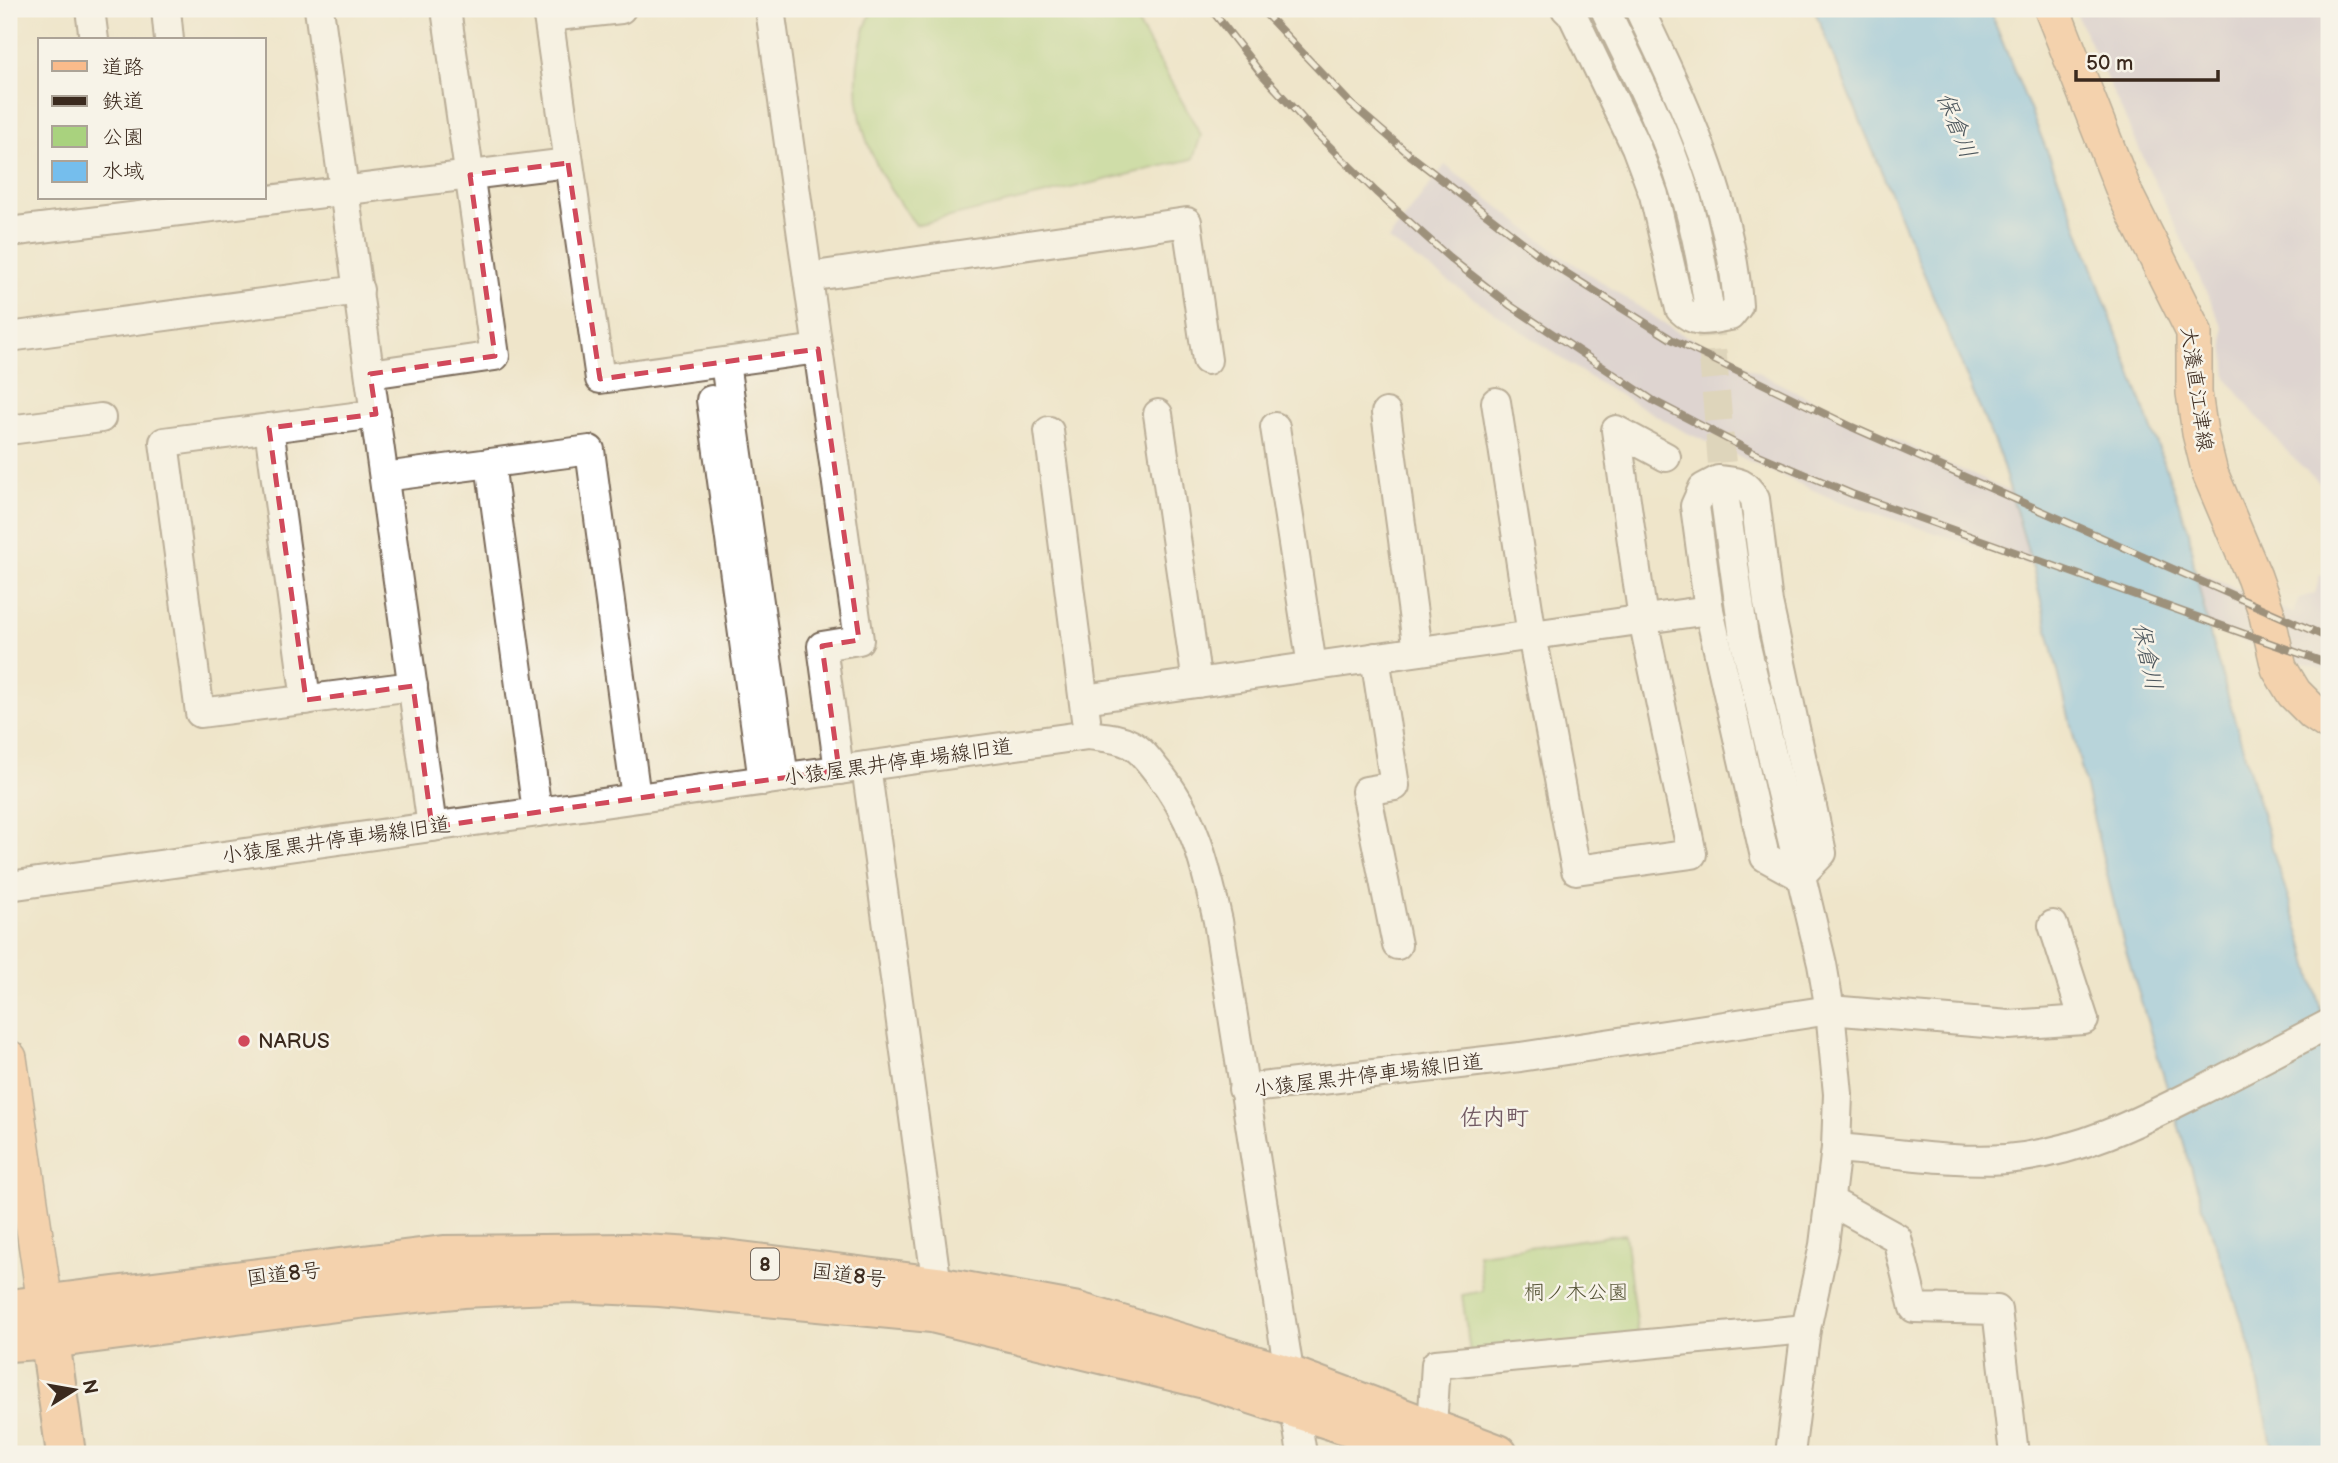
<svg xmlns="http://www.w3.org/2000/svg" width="2338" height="1463" viewBox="0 0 2338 1463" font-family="'Balsamiq Sans','Klee One',sans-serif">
<rect width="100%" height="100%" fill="#f7f3e8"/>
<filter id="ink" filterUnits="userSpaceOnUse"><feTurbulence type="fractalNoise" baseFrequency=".0143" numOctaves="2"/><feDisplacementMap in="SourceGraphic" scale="14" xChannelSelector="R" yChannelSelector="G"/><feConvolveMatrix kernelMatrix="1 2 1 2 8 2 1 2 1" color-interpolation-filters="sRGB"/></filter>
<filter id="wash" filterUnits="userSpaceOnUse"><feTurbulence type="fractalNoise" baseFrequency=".00686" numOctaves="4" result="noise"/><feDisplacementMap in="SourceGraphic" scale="28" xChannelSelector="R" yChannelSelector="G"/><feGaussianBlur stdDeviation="1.57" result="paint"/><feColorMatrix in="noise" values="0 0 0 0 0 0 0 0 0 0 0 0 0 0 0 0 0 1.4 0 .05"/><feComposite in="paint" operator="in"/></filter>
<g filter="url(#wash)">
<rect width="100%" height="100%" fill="#efe5ca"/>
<g fill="#c9bfd7">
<path d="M2074 9H2329V492L2291 456 2256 416 2227 379 2223 328Z"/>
<path d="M1445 165 1559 254 1676 331 1846 417 1990 483 2293 613 2299 598 2315 594 2320 574 2329 579V672L1996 553 1835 500 1683 431 1589 377 1388 240Z"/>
</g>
<g fill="#a9d27e" stroke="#727e4e" stroke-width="2">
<path d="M872 9H1130L1201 135 1193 159 916 225C863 161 839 88 872 9Z"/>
<path d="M1625 1234 1638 1338 1470 1353 1462 1295 1483 1291 1478 1254Z"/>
</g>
<path fill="#75beed" stroke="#587486" stroke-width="2" d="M1814 9H1989L2072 212 2189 531 2194 566 2212 642 2276 861 2303 943 2329 1041V1454H2274L2251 1347 2203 1207 2123 941 2033 568 2000 457Z"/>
</g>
<g filter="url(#ink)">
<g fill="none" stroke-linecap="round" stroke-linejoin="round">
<path stroke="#cbc0a8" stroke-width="28" stroke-dasharray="28 14" stroke-linecap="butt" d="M1709 309 1725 500"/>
<defs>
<g id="minor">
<path d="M90 9 94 40"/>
<path d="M166 9 169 40"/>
<path d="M319 9 432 827"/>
<path d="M547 9 600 379 818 349"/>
<path d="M770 9 859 640 822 646 839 770"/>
<path d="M1566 9 1573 16 1636 147 1654 195 1680 309C1697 326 1708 319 1730 316L1738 306C1731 201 1684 103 1639 9"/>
<path d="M1605 9C1632 67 1664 126 1683 187 1696 227 1703 268 1709 309"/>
<path d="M548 17 621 9"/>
<path d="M9 232 568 163"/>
<path d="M808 277 1187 222 1207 360"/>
<path d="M9 337 359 290"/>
<path d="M725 363 784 778"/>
<path d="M370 374 495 356 446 9"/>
<path d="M711 400 763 781"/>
<path d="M1496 402 1532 635 1576 870 1692 854 1643 619 1616 430 1666 457"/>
<path d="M1386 413 1418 651"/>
<path d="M376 414 164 442 200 713 413 686"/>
<path d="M1158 414 1197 683"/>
<path d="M1275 427 1312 666"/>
<path d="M269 428 306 700"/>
<path d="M9 430 101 418"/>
<path d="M1049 431 1086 719"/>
<path d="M490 463 537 812"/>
<path d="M384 477 590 450 636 798"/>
<path d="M1718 480C1738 482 1744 481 1755 499L1768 603 1822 853 1800 876 1765 857 1709 610 1695 506 1703 488Z"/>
<path d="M1725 500 1744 638 1822 964 1830 1010 1838 1094 1836 1148 1824 1245 1806 1329 1790 1454"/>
<path d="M1375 657 1395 786 1366 791 1397 945"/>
<path d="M1084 699 1709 610"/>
<path d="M866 766 937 1286"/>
<path d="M9 886 1088 735C1103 737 1117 737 1130 744 1142 750 1149 761 1157 771 1195 817 1205 864 1218 921L1302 1454"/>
<path d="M1243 1089 1520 1057 1830 1010 2009 1025 2084 1020 2053 925"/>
<path d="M1836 1148C1890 1152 1952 1163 2006 1159 2079 1153 2141 1121 2206 1088 2247 1067 2288 1045 2329 1024"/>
<path d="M1830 1201 1897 1238 1914 1308 1997 1310 2014 1454"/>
<path d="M1432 1428 1436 1364 1806 1329"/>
</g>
<g id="major">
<path d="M2052 9 2126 196 2194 332V393L2200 433 2210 473 2254 577 2266 611 2279 668 2294 693 2314 713 2329 723"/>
<path d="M9 1058 45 1304"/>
</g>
<g id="highway">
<path d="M9 1309 444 1255 627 1253 725 1259 937 1286 1078 1312 1291 1376 1498 1454"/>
<path d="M46 1313 66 1454"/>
<path d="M9 1342 50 1339 367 1298 463 1288 572 1283 660 1287 932 1313 1205 1379 1358 1429 1421 1454"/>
</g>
</defs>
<use href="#minor" stroke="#7a6b5a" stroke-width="32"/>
<use href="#major" stroke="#7a6b5a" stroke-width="38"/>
<use href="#highway" stroke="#7a6b5a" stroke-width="42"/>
<use href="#minor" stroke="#fff" stroke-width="28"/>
<use href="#major" stroke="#fabb8b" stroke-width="35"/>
<use href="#highway" stroke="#fabb8b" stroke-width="38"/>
<defs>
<g id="rail">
<path d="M1211 9 1260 72 1316 133 1376 192 1451 259 1511 306 1654 401 1754 453 1852 494 2329 664"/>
<path d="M1261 9 1350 103 1410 155 1547 261 1671 339 1852 427 2329 638"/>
</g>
</defs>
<use href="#rail" stroke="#3b2a1e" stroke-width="8"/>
<use href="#rail" stroke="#f7f3e8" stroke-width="5" stroke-dasharray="16" stroke-linecap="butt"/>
</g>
</g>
<path d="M0 0H2338V1463H0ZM568 163 600 379 818 349 859 640 822 646 839 770 432 827 413 686 306 700 269 428 376 414 370 374 495 356 470 175Z" fill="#efe5ca" fill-opacity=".55" fill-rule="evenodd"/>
<path fill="none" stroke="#d1495b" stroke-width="5" stroke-dasharray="14 9" stroke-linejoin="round" d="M568 163 600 379 818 349 859 640 822 646 839 770 432 827 413 686 306 700 269 428 376 414 370 374 495 356 470 175Z"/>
<circle fill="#d1495b" stroke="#f7f3e8" stroke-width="2.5" cx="244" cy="1041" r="7"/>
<g text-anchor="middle" stroke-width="5" stroke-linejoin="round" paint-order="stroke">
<rect fill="#f7f3e8" stroke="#73665b" stroke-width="2" x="751" y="1248.5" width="28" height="31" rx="5"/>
<g font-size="19" font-weight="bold" fill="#3b2a1e">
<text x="765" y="1271">8</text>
</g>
<g font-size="21" fill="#3b2a1e" stroke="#f7f3e8">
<text transform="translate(2197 389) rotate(82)" y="7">大瀁直江津線</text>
<text transform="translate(898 762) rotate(-8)" y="7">小猿屋黒井停車場線旧道</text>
<text transform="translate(336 840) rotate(-8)" y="7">小猿屋黒井停車場線旧道</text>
<text transform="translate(1368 1075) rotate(-7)" y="7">小猿屋黒井停車場線旧道</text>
<text transform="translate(284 1274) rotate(-7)" y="7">国道8号</text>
<text transform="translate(849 1275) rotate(7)" y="7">国道8号</text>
</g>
<g font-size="21" fill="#3b2a1e" stroke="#f7f3e8" text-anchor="start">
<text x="258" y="1048">NARUS</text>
</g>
<g font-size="21" fill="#565436" stroke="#f7f3e8">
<text x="1576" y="1299">桐ノ木公園</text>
</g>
<g font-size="23" font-style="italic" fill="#4c565c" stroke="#f7f3e8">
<text transform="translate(1957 125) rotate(68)" y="8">保倉川</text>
<text transform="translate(2148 656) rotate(78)" y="8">保倉川</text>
</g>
<g font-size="23" font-weight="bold" fill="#715962" stroke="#f7f3e8">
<text x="1494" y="1125">佐内町</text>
</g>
</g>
<rect width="2338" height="1463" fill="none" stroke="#f7f3e8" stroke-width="35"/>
<rect x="38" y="38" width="228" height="161" fill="#f7f3e8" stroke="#aca397" stroke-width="2"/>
<rect x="52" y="61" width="35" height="10" fill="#fabb8b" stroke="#aca397" stroke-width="2"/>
<text x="102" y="74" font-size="21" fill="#3b2a1e">道路</text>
<rect x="52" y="96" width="35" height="10" fill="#3b2a1e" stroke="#aca397" stroke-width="2"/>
<text x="102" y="108" font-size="21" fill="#3b2a1e">鉄道</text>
<rect x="52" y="126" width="35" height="21" fill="#a9d27e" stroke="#aca397" stroke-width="2"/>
<text x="102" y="144" font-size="21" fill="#3b2a1e">公園</text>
<rect x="52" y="161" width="35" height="21" fill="#75beed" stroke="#aca397" stroke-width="2"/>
<text x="102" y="178" font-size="21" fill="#3b2a1e">水域</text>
<g transform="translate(74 1390) rotate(79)" stroke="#f7f3e8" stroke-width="5" paint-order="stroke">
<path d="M0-5L12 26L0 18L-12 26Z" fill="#3b2a1e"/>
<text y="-10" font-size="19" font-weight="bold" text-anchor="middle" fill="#3b2a1e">N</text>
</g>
<path d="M2076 70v10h142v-10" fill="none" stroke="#3b2a1e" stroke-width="3.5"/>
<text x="2086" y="70" font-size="21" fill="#3b2a1e" stroke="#f7f3e8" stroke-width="5" paint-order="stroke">50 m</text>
</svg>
